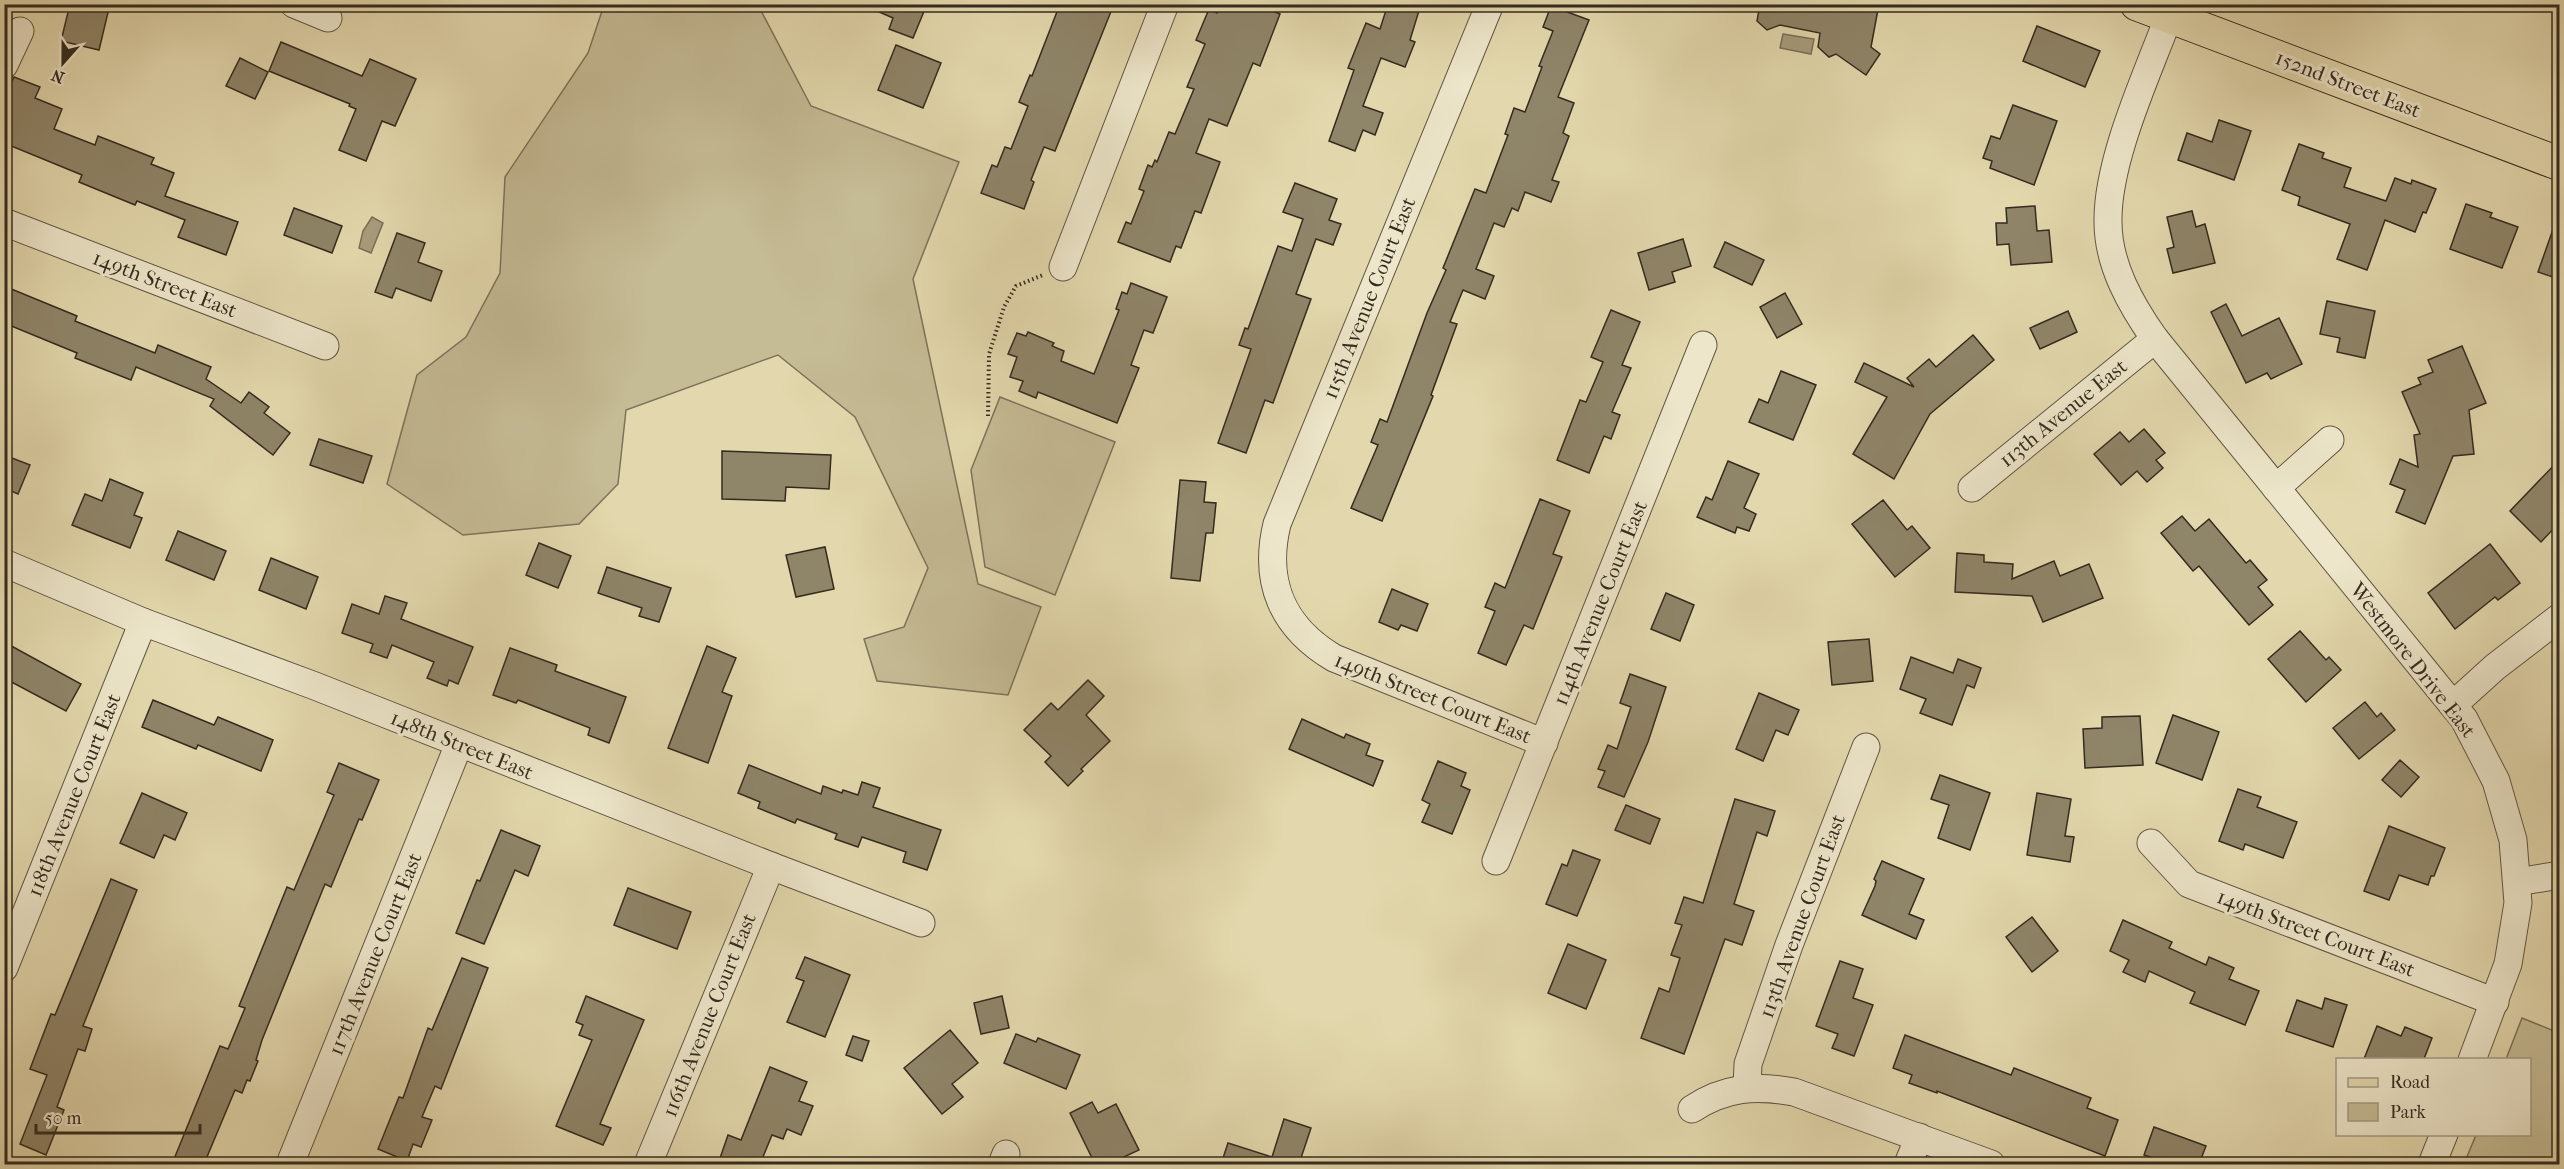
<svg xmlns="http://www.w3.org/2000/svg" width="2564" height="1169" viewBox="0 0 2564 1169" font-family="'IM FELL French Canon',serif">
<rect width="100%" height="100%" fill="#e3d8ad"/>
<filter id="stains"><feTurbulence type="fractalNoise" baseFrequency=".00333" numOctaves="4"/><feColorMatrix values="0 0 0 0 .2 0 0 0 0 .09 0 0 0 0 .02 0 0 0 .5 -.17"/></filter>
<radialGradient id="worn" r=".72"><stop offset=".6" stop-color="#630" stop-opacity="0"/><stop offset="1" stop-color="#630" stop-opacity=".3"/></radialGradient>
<g fill="#c5bb95" stroke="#7c735a" stroke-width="1.5">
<path d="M604 5H758L811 106 959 162 913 279 978 584 1041 607 1008 695 877 681 864 639 904 627 928 568 855 417 778 355 626 410 618 484 579 524 463 535 387 484 417 375 466 337 500 273 505 177 588 53Z"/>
<path d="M1000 397 1115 442 1055 595 985 567 971 470Z"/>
<path d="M2522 1018 2559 1033V1164H2464L2476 1135 2530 1134V1060L2506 1059Z"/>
</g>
<g fill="#a89d7d" stroke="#7a6f57" stroke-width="1.5">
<path d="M1783 34 1814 39 1811 54 1780 48Z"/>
<path d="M372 217 383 223 371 253 359 248 363 231Z"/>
</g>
<g fill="#8f8569" stroke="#342b1f" stroke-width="1.5">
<path d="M70 4H110L99 50 61 41Z"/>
<path d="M861 4H927L913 38 889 29 893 18Z"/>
<path d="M1060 4H1114L1055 151 1044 147 1031 180 1034 182 1024 209 981 193 992 165 997 167 1005 147 1011 149 1028 106 1019 102 1030 75 1032 76Z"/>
<path d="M1220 4H1256L1280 14 1260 66 1253 63 1227 126 1209 119 1196 153 1220 162 1201 213 1195 211 1181 248 1176 246 1170 262 1118 242 1126 222 1131 224 1144 191 1139 189 1148 165 1152 167 1155 160 1157 162 1169 132 1175 134 1194 89 1187 87 1205 44 1196 40 1209 9 1217 13Z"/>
<path d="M1388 4H1421L1410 40 1415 42 1405 67 1381 58 1363 106 1383 113 1375 135 1363 130 1355 151 1329 141 1354 70 1348 68 1366 23 1380 29Z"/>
<path d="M1760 4H1879L1871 47 1880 54 1866 75 1836 54 1829 57 1818 47 1820 33 1780 25 1767 30 1757 21Z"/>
<path d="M1551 6 1589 20 1558 97 1574 103 1563 133 1569 136 1552 180 1559 182 1551 202 1525 192 1518 211 1512 208 1504 227 1494 223 1476 269 1494 276 1485 299 1463 290 1450 322 1457 324 1431 395 1433 396 1382 521 1351 508 1378 445 1371 442 1380 419 1387 422 1427 313 1446 270 1443 268 1475 189 1486 193 1508 135 1505 134 1514 108 1525 112 1542 67 1539 66 1553 31 1543 27Z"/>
<path d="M2037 26 2100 51 2085 87 2023 61Z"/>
<path d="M281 42 362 76 370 59 416 79 395 126 382 121 366 161 339 150 356 109 349 106 350 104 269 71Z"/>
<path d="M896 45 941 63 923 108 878 90Z"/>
<path d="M240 58 268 72 255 99 226 86Z"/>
<path d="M14 77 40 87 35 98 62 109 54 129 95 145 98 136 154 158 151 164 174 173 165 196 238 222 226 255 178 237 185 220 137 201 135 205 79 182 82 175 4 143V99Z"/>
<path d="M2013 105 2057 121 2034 185 1990 168 1992 161 1983 158 1991 136 2000 139Z"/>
<path d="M2219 120 2251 131 2234 180 2178 160 2187 133 2212 142Z"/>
<path d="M2299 144 2324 153 2322 158 2351 168 2344 187 2386 201 2395 178 2411 184 2412 180 2436 189 2426 213 2423 212 2415 232 2385 220 2367 270 2337 259 2350 224 2298 205 2300 197 2282 190Z"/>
<path d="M1295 183 1337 199 1329 220 1341 224 1333 245 1316 239 1296 294 1311 299 1273 403 1265 400 1246 453 1218 443 1251 349 1239 345 1245 328 1248 329 1278 246 1292 251 1303 219 1283 212Z"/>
<path d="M2466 204 2492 213 2490 217 2518 227 2502 268 2450 249Z"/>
<path d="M2035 206 2037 231 2049 230 2052 262 2011 265 2009 244 1997 245 1996 223H2007L2006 208Z"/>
<path d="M294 208 342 226 332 253 284 235Z"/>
<path d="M2192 211 2196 227 2205 224 2215 263 2173 273 2167 249 2174 247 2167 217Z"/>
<path d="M2557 218H2559V279L2538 272Z"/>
<path d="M397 233 425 243 418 262 442 271 431 301 396 288 392 298 375 292Z"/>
<path d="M1683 239 1691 266 1672 272 1675 282 1649 290 1638 253Z"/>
<path d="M1725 242 1764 260 1752 285 1714 267Z"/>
<path d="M1131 283 1167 297 1153 333 1144 330 1131 365 1139 368 1117 423 1038 392 1036 398 1019 391 1023 381 1010 377 1017 357 1008 354 1017 333 1026 336 1028 332 1054 343 1052 346 1064 351 1061 361 1094 374 1119 310 1116 309 1122 292 1127 294Z"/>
<path d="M4 286 77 316 75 321 155 353 158 345 211 367 206 379 241 403 249 392 269 407 264 413 290 433 273 455 210 406 214 399 136 367 131 380 75 358 77 353 4 323Z"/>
<path d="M1785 293 1802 324 1777 338 1760 307Z"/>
<path d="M2327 301 2375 311 2365 358 2337 352 2340 338 2320 334Z"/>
<path d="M2226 304 2242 336 2279 318 2302 364 2271 379 2267 373 2246 383 2211 312Z"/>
<path d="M1611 310 1640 322 1622 365 1631 368 1612 412 1620 415 1611 439 1604 436 1589 473 1557 460 1580 400 1586 402 1603 362 1591 357Z"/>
<path d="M2068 311 2077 332 2040 349 2030 328Z"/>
<path d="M1973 335 1994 360 1930 414 1894 479 1853 454 1887 397 1855 382 1864 363 1914 387 1907 378 1929 359 1936 367Z"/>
<path d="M2462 346 2486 403 2469 410 2474 454 2453 456 2425 524 2396 512 2405 490 2390 484 2400 459 2418 467 2414 435 2420 434 2402 392 2421 384 2418 378 2433 372 2428 360Z"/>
<path d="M1781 371 1816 385 1793 440 1749 422 1759 399 1768 403Z"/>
<path d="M2144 429 2165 453 2156 460 2163 468 2147 482 2137 471 2121 485 2094 454 2120 432 2129 442Z"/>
<path d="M319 439 372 456 363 483 310 465Z"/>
<path d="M722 451 831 455 829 489 786 487 785 501 722 499Z"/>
<path d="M4 455 30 465 18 494 4 488Z"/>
<path d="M2559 460V523L2541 542 2510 511Z"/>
<path d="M1728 461 1759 474 1744 508 1756 514 1749 531 1737 527 1735 533 1697 517 1706 497 1712 500Z"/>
<path d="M110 479 143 493 134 515 142 518 130 548 72 525 85 494 102 501Z"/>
<path d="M1180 480 1206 482 1204 502 1216 503 1213 533H1206L1200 581 1171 578Z"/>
<path d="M1540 499 1570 511 1553 554 1562 557 1533 629 1524 625 1506 665 1478 653 1495 611 1485 607 1495 583 1505 588Z"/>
<path d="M1883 500 1907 530 1912 526 1930 548 1895 577 1852 524Z"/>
<path d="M2182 516 2195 531 2209 519 2246 563 2250 560 2267 580 2258 587 2273 605 2249 625 2199 566 2193 571 2161 533Z"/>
<path d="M178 531 226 551 214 580 166 560Z"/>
<path d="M539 543 571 556 558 588 526 575Z"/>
<path d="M2490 544 2520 583 2498 600 2495 597 2455 629 2428 593Z"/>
<path d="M825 547 834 589 796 597 786 555Z"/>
<path d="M1957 553 1984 555V562L2013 564 2012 579 2054 561 2060 576 2089 564 2103 598 2043 622 2032 596 1955 592Z"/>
<path d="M271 558 318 577 306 609 259 590Z"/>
<path d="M607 567 671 588 659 622 639 616 642 608 598 593Z"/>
<path d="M1392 589 1428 604 1417 631 1401 625 1398 630 1379 622Z"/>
<path d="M1666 593 1694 605 1680 641 1651 629Z"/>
<path d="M385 596 407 603 401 619 473 647 458 684 449 680 447 686 427 678 434 662 392 645 387 658 370 652 373 644 342 633 352 604 379 614Z"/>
<path d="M2300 631 2326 660 2329 657 2341 670 2306 702 2268 659Z"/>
<path d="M1869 639 1873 681 1832 685 1828 642Z"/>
<path d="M4 642 81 684 66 711 4 678Z"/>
<path d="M707 646 736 658 722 692 732 696 708 763 668 748Z"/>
<path d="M510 648 557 665 555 671 626 697 609 743 588 735 590 728 518 700 516 703 493 695Z"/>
<path d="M1911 657 1953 673 1958 659 1981 668 1974 688 1967 685 1952 725 1920 713 1926 699 1900 689Z"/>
<path d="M1630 674 1666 687 1648 742 1624 797 1598 787 1605 771 1598 769 1608 745 1617 749 1631 707 1620 703Z"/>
<path d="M1088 680 1104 696 1086 715 1110 741 1081 769 1083 771 1068 786 1045 762 1051 756 1024 730 1051 703 1058 710Z"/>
<path d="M1759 693 1799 710 1788 735 1776 730 1763 761 1736 749Z"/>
<path d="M153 700 214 725 218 717 273 740 261 771 198 745 196 749 142 727Z"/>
<path d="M2365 702 2377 717 2381 713 2395 730 2359 759 2333 728Z"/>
<path d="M2173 715 2219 732 2202 780 2156 763Z"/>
<path d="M2140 716 2143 765 2085 768 2083 729 2102 728V717Z"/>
<path d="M1302 719 1344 738 1346 734 1370 744 1366 755 1383 761 1373 786 1289 749Z"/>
<path d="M2400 760 2419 777 2401 797 2382 780Z"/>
<path d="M1438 761 1466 773 1461 786 1470 790 1452 834 1422 822 1430 804 1422 800Z"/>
<path d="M339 763 379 780 362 820 359 819 331 887 325 884 262 1040 256 1060 258 1061 250 1081 247 1080 242 1093 235 1090 204 1164H172L220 1046 228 1049 245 1008 239 1006 287 887 294 890 334 795 327 792Z"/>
<path d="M749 765 821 794 823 786 842 793 843 790 858 795 862 782 880 788 873 807 941 830 927 870 903 862 906 852 862 837 858 847 835 839 837 834 797 819 795 823 758 808 760 802 738 793Z"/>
<path d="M1940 775 1990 793 1970 850 1938 838 1949 805 1931 799Z"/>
<path d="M2238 789 2261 797 2257 807 2297 822 2283 858 2245 844 2243 850 2219 841Z"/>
<path d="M142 793 187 813 175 840 164 835 154 858 120 843Z"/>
<path d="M2037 793 2071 799 2065 836 2074 837 2070 862 2027 855Z"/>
<path d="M1735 799 1775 811 1767 836 1757 832 1734 904 1754 911 1742 945 1725 939 1684 1054 1641 1038 1659 988 1669 992 1680 958 1671 955 1682 925 1675 923 1684 897 1703 903Z"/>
<path d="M1626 805 1660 819 1650 844 1615 830Z"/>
<path d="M2389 826 2445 848 2434 876H2431L2428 885 2399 875 2389 900 2364 891Z"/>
<path d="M501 830 540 846 528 876 515 870 484 944 456 933 477 880 480 881Z"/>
<path d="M1573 850 1600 860 1577 916 1546 904 1562 864 1567 866Z"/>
<path d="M1882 861 1924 879 1909 914 1924 920 1916 939 1862 915 1875 886 1876 881 1874 879Z"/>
<path d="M111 879 137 890 83 1026 92 1029 85 1051 78 1049 57 1107 64 1110 46 1155 20 1144 47 1075 30 1069 51 1014 55 1015Z"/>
<path d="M628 888 691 912 677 949 614 925Z"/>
<path d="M2032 917 2058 951 2032 972 2006 937Z"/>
<path d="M2123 920 2172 942 2169 948 2206 965 2209 957 2234 968 2229 979 2259 991 2245 1025 2190 1003 2195 992 2149 971 2145 982 2123 972 2129 960 2110 951Z"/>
<path d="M1568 944 1606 960 1586 1009 1548 993Z"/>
<path d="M805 957 850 975 825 1037 787 1022 804 981 796 978Z"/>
<path d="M462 958 488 968 441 1089 435 1086 422 1117 432 1120 421 1147 413 1144 407 1161 378 1149 399 1097 403 1098 428 1028 432 1030Z"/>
<path d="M1840 961 1863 969 1853 998 1873 1005 1854 1056 1832 1048 1838 1034 1816 1026Z"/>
<path d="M586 996 644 1020 600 1124 611 1128 603 1145 556 1126 592 1040 579 1035 583 1025 576 1022Z"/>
<path d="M1002 996 1009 1028 981 1034 974 1003Z"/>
<path d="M2325 998 2347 1005 2333 1047 2286 1031 2297 1000 2322 1009Z"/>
<path d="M2377 1026 2401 1036 2405 1027 2432 1038 2424 1059H2364Z"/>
<path d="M950 1030 978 1063 952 1084 963 1097 942 1114 904 1068Z"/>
<path d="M1016 1034 1036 1042 1038 1038 1080 1055 1066 1089 1004 1063Z"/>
<path d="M1905 1035 2011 1075 2014 1068 2091 1098 2087 1108 2118 1120 2105 1156 1937 1091V1093L1909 1083 1912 1075 1893 1068Z"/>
<path d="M853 1036 869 1041 862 1061 846 1055Z"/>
<path d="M770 1067 807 1082 799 1101 813 1106 801 1135 787 1129 783 1139 772 1135 760 1164H718L728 1135 741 1140Z"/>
<path d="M1092 1102 1098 1113 1116 1104 1139 1150 1109 1164H1095L1070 1113Z"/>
<path d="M1284 1119 1311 1128 1299 1164H1221L1228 1143 1272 1157Z"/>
<path d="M2154 1127 2206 1146 2199 1164H2171L2144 1155Z"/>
</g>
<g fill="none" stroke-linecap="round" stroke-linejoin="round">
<defs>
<g id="minor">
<path d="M294 4 328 18"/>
<path d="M1490 4 1277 524C1263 582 1282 627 1334 658L1544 743"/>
<path d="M2169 16C2147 75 2107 160 2108 222 2108 265 2131 305 2155 339L2464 719 2496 781 2513 840 2518 903 2508 964 2472 1060"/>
<path d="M4 65 20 31"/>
<path d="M4 222 325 346"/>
<path d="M1063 267 1165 4"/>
<path d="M1972 488 2155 339"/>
<path d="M2276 488 2330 440"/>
<path d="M4 563 143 622 315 686 771 866 921 923"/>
<path d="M2453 705 2495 667 2560 617"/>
<path d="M2151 843 2189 884 2495 1002"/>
<path d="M1496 861 1703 345"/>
<path d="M2517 882 2560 875"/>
<path d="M4 968 143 622"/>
<path d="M1747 1087 1748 1064 1789 945 1866 747"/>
<path d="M1692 1109C1725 1087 1756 1085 1794 1092L1991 1164"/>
<path d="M290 1164 459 744"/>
<path d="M648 1164 771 866"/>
<path d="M1002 1164 1006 1154"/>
<path d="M1908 1164 1919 1137"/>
<path d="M2432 1164 2444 1134"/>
</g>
<path id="major" d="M2137 4 2560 164"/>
</defs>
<use href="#minor" stroke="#605642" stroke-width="29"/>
<use href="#major" stroke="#342b1f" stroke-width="35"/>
<path stroke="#342b1f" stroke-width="4" stroke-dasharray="1.5 3" stroke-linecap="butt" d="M988 416 989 354 1004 307 1016 286 1043 275"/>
<use href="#minor" stroke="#ede6ca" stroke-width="27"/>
<use href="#major" stroke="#e3d8ad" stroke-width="33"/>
</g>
<g text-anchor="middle" stroke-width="6" stroke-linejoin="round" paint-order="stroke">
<g font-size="21" fill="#342b1f" stroke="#ede6ca">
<text transform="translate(2348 84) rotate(21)" y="7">152nd Street East</text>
<text transform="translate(165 284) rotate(21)" y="7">149th Street East</text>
<text transform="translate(1369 298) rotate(-68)" y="7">115th Avenue Court East</text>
<text transform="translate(2063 413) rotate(-39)" y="7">113th Avenue East</text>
<text transform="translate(1600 603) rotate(-68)" y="7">114th Avenue Court East</text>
<text transform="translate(2413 660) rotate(52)" y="7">Westmore Drive East</text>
<text transform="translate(1433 698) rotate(22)" y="7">149th Street Court East</text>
<text transform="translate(462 745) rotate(22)" y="7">148th Street East</text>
<text transform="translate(74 795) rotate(-68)" y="7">118th Avenue Court East</text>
<text transform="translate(1802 916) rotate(-70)" y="7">113th Avenue Court East</text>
<text transform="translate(2316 933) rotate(21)" y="7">149th Street Court East</text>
<text transform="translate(375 954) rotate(-68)" y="7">117th Avenue Court East</text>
<text transform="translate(709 1015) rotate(-68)" y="7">116th Avenue Court East</text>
</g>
</g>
<rect width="2564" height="1169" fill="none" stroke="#e3d8ad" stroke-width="24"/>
<rect x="6" y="6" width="2552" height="1157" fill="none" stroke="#342b1f" stroke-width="3"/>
<rect x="12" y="12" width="2540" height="1145" fill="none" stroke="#342b1f" stroke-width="1.5"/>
<rect x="2336" y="1058" width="195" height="78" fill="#ede6ca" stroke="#a39b86" stroke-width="1.5"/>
<rect x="2348" y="1078" width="30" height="9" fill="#e3d8ad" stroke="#a39b86" stroke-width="1.5"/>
<text x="2390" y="1088" font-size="18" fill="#342b1f">Road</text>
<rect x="2348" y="1103" width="30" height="18" fill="#c5bb95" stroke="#a39b86" stroke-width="1.5"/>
<text x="2390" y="1118" font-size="18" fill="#342b1f">Park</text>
<g transform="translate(63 63) rotate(201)" stroke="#ede6ca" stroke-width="4.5" paint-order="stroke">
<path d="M0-4.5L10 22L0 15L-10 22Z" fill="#342b1f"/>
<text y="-9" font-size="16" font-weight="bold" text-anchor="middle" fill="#342b1f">N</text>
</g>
<path d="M36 1124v9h164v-9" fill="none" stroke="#342b1f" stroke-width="3"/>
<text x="45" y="1124" font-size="18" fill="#342b1f" stroke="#ede6ca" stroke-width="4.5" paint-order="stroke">50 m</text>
<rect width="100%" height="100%" filter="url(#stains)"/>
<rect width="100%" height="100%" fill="url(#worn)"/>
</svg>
